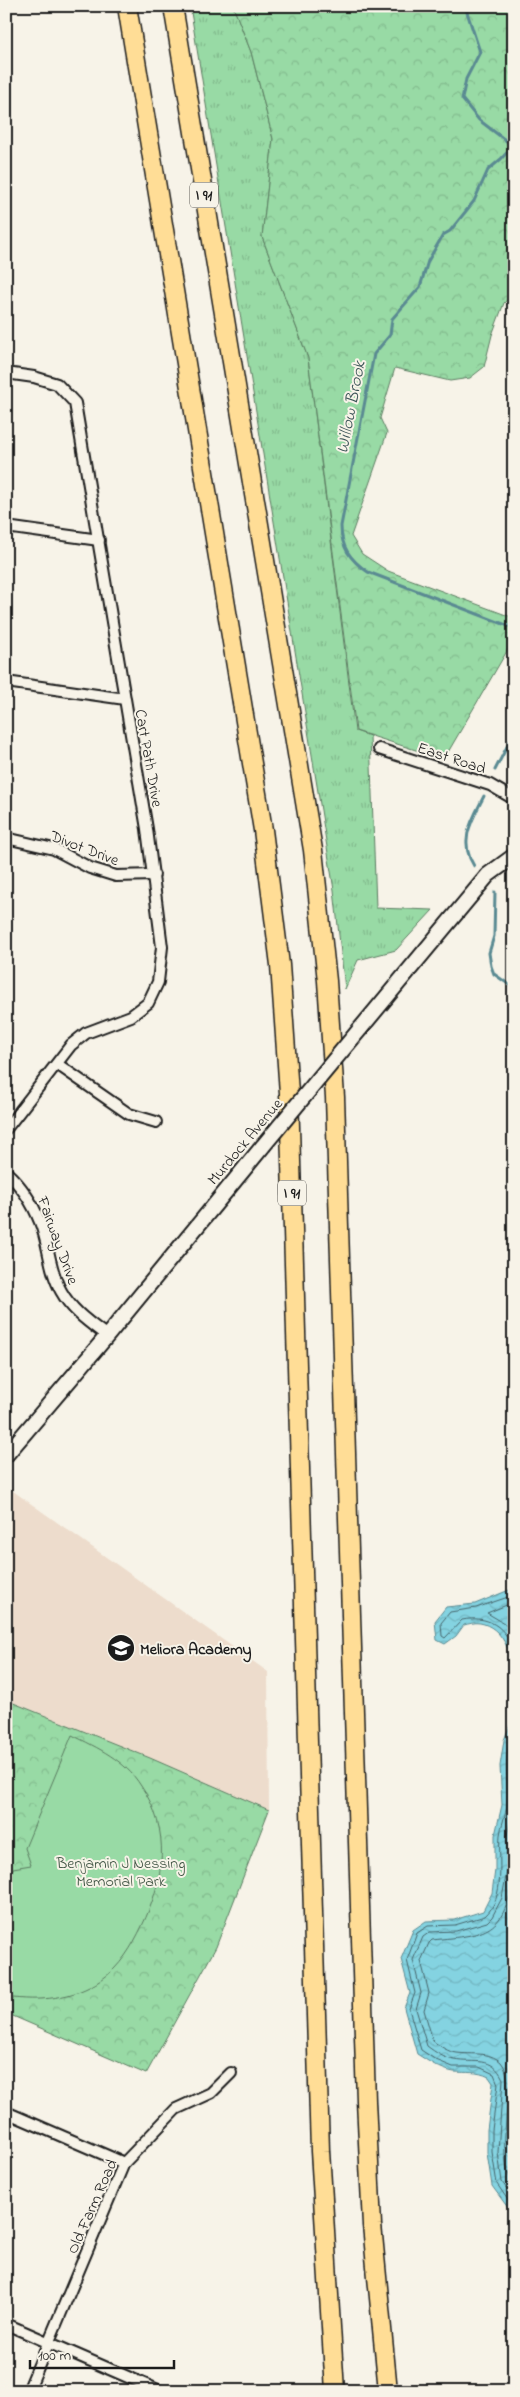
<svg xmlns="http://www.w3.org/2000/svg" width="520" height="2397" viewBox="0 0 520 2397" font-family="'Indie Flower',sans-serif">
<defs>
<pattern id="grass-tufts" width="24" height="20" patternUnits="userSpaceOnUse" patternTransform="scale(1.25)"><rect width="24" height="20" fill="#98daa5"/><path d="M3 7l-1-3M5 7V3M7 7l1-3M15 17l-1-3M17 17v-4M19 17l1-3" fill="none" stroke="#82ba8d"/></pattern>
<pattern id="forest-crowns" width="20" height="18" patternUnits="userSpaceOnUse" patternTransform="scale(1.25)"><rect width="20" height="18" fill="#98daa5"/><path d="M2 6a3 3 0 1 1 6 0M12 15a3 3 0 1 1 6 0" fill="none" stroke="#82ba8d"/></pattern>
<pattern id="water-waves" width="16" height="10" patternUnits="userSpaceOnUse" patternTransform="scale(1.25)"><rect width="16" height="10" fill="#84d3e1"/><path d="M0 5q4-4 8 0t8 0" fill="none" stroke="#71b5c0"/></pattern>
</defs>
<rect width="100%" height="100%" fill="#f7f3e8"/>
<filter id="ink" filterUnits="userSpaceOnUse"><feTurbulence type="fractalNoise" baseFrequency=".02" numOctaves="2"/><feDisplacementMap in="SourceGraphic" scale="10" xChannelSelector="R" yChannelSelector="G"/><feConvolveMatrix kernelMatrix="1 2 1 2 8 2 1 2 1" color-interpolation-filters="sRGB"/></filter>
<g filter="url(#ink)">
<path fill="#eddccc" d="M6 1486 268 1672 269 1810 150 1758 6 1700Z"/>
<path fill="url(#grass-tufts)" stroke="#5a7b60" d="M190 6H233L251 52 273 139 262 237 308 358 355 731 370 736 376 908 433 910 396 950 358 960 345 989 334 890Z"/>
<g fill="url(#forest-crowns)" stroke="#5a7b60">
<path d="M233 6H514V293L504 303 492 335 484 367 470 378 450 381 395 368 380 418 387 433 351 536 362 554 388 571 514 618V639L444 759 356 731 308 358 262 237 273 139 251 52Z"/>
<path d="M6 1700 150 1758 269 1810 216 1947 146 2074 6 2013Z"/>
</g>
<path fill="#98daa5" stroke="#5a7b60" d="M72 1735C98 1748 125 1760 141 1786 172 1831 164 1880 142 1926 132 1947 120 1967 101 1980 74 1999 38 2002 6 1997V1887L13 1868 31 1865 25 1848Z"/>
<g fill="url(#water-waves)" stroke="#5a8a92">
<path d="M514 1588V1671C511 1652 502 1627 480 1623 475 1622 468 1624 464 1625L456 1636 445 1644 437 1640 435 1621 446 1607 475 1604Z"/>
<path d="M514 1709V2216L492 2186 487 2153V2130L493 2083 489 2077C477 2071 467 2073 454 2072 441 2070 428 2061 417 2054L404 2008 410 1993 401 1959 413 1930 426 1921 454 1920 483 1911 492 1893 495 1870V1835L502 1805 500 1766 504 1740 513 1718Z"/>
</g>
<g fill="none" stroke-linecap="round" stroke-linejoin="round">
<g stroke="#46656b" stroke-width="1">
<path d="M514 1595 476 1608 450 1612 441 1623 442 1636 445 1638 462 1620C488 1615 506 1626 514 1652"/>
<path d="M514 1602 487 1613 504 1623 514 1636"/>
<path d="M514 1730C501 1760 509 1776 507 1805 506 1815 501 1825 500 1835 498 1860 506 1897 485 1916L455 1925 428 1926 417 1933 407 1960 415 1993 409 2009 421 2050 436 2060 453 2067H479L494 2074 498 2084 492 2130V2152L497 2184 514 2209"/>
<path d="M514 1750 511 1767 513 1805 507 1836V1871L502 1898 492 1917 487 1922 456 1931 430 1932 423 1937 413 1960 421 1993 416 2009 427 2046C435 2052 445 2059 455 2060 475 2064 492 2055 503 2079L498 2152 502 2182 514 2199"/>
<path d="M514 1874C504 1935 488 1934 432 1940L429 1943 421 1961 429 1993 424 2010 433 2041C440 2046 448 2052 457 2053 473 2055 488 2051 501 2062 520 2083 491 2152 514 2185"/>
</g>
<g stroke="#5a8a92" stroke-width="3">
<path d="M465 6 480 52 466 79 462 99 479 120 513 146 501 159 488 170 474 201 450 231 443 235 428 261 420 287 392 319 390 335 374 354 341 526C341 547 350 560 368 572L514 628"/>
<path d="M495 770 514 733"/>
<path d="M474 866C458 841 472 820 484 796"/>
<path d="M495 892 494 936 489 953 491 966 494 974 511 986C513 1000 507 1014 510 1028L514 1031"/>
</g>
<defs>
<g id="minor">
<path d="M6 373 34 377 57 384 75 403 147 829 162 947 158 982 148 1003 131 1016 86 1033 71 1045 6 1129"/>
<path d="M6 527 99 540"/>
<path d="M6 682 125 699"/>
<path d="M379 749 490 785 514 799"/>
<path d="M6 838 54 849 90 868 116 876 154 875"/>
<path d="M57 1064 129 1114 156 1122"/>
<path d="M6 1172C22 1186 32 1202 40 1222 49 1244 49 1270 61 1291 72 1311 90 1323 107 1336"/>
<path d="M6 2112 124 2163"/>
<path d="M6 2324 160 2391"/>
<path d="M28 2391 124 2163 176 2109 211 2093 231 2073"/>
</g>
<g id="secondary">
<path d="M360 1029 488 875 514 856"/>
<path d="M6 1455 107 1336 263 1146"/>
</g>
<g id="motorway">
<path d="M127 6 263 830 280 965 289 1093 320 2151 335 2391"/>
<path d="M173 6 313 850 327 981 335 1097 366 2101 372 2225 388 2391"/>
</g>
</defs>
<use href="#minor" stroke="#1c1c1c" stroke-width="14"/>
<use href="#secondary" stroke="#1c1c1c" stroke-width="18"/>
<use href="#motorway" stroke="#1c1c1c" stroke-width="21"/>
<use href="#minor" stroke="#f7f3e8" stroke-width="10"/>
<use href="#secondary" stroke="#f7f3e8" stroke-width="14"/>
<use href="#motorway" stroke="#ffdd96" stroke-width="18"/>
<defs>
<path id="secondary-bridge" d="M263 1146 360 1029"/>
</defs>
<use href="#secondary-bridge" stroke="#1c1c1c" stroke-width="18" stroke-linecap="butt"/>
<use href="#secondary-bridge" stroke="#f7f3e8" stroke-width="14"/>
</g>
</g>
<defs>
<symbol id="school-disc" viewBox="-11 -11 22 22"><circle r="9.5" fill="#1c1c1c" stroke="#f7f3e8"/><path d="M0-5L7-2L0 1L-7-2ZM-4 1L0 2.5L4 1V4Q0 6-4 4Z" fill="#fff"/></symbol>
</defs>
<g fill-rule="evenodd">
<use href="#school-disc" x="105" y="1632" width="32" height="32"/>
</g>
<g text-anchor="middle" stroke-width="4" stroke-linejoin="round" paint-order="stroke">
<g fill="#f7f3e8" stroke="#5e5c59" stroke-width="1">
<rect x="190" y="182.5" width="28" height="25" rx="4"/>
<rect x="278" y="1180.5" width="28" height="25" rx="4"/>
</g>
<g font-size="15" font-weight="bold" fill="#1c1c1c">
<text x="204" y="200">I 91</text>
<text x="292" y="1198">I 91</text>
</g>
<g font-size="16" fill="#1c1c1c" stroke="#f7f3e8">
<text transform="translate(452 757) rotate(18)" y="6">East Road</text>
<text transform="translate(150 758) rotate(80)" y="6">Cart Path Drive</text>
<text transform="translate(85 847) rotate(21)" y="6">Divot Drive</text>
<text transform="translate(244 1141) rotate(-50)" y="6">Murdock Avenue</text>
<text transform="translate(59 1240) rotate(70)" y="6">Fairway Drive</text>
<text transform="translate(91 2206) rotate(-66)" y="6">Old Farm Road</text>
</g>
<g font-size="16" font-weight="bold" fill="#1c1c1c" stroke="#f7f3e8" text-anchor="start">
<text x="140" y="1654">Meliora Academy</text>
</g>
<g font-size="16" fill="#415545" stroke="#f7f3e8">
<text x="121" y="1868">Benjamin J Nessing<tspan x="121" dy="18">Memorial Park</tspan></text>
</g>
<g font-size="18" font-style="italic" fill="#3b5357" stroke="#f7f3e8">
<text transform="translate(350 407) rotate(-79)" y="6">Willow Brook</text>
</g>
</g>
<rect width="520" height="2397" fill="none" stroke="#f7f3e8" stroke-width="25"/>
<rect x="12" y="12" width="495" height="2372" fill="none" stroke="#1c1c1c" stroke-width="2" filter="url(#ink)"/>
<path d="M30 2360v8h144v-8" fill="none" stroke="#1c1c1c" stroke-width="2.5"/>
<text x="38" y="2360" font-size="15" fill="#1c1c1c" stroke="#f7f3e8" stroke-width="4" paint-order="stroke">100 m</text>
</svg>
